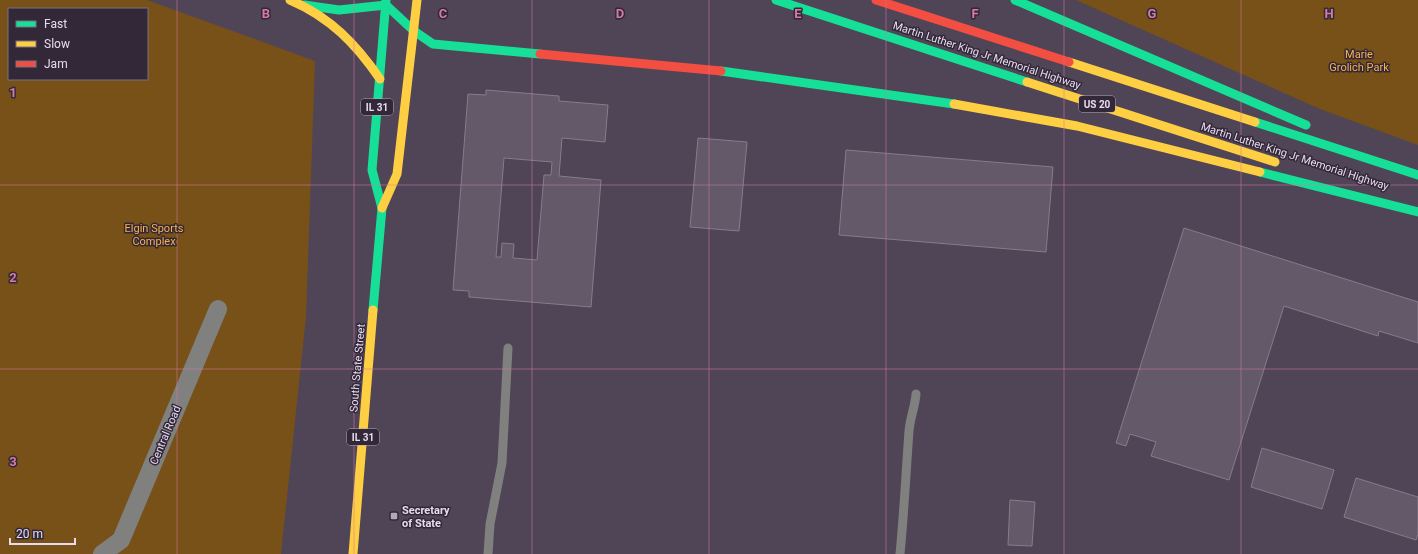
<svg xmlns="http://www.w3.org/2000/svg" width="1418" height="554" viewBox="0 0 1418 554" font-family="Roboto,sans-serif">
<rect width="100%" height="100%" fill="#504457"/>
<g fill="#785118" fill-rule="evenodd">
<path d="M0 0H147L315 61 306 317 281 554H0ZM9 9H147V79H9Z"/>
<path d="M1076 0H1418V145L1320 109Z"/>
</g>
<g fill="#635969" stroke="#867c8c" fill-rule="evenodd">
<path d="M486 90 559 96V101L608 105 605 142 562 138 559 176 601 180 591 307 469 297V291L453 290 468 94 486 95ZM504 158 552 162 551 175H544L537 260 513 258 514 244 502 243 501 257H496Z"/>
<path d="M698 138 747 142 739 231 690 227Z"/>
<path d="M846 150 1053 167 1046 252 839 235Z"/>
<path d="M1184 228 1418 302V343L1379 331 1378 336 1284 306 1229 480 1151 456 1156 442 1130 434 1126 446 1116 443Z"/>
<path d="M1262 448 1334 470 1322 509 1251 487Z"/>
<path d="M1356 478 1418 497V534L1416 540 1344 517Z"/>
<path d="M1010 500 1035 502 1032 546 1008 545Z"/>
</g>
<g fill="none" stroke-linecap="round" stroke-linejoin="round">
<g stroke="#80807f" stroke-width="9">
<path d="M488 554 490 524 502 463 508 348"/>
<path d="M900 554C904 513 906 472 909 431 910 418 915 407 916 394"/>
</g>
<path stroke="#80807f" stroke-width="18" d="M102 554 121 540 218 309"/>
<g stroke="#16e098" stroke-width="9">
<path d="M776 0 1027 82"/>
<path d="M1015 0 1306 125"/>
<path d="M304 5 339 10 386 5 414 31 433 44 540 54"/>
<path d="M721 71 954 104"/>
<path d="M1255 122 1418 175"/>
<path d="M1260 172 1418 212"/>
<path d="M373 310 382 208 372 170 386 0"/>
</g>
<g stroke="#ffcf43" stroke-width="9">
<path d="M290 0C330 17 356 44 380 79"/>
<path d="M1069 62 1255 122"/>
<path d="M1027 82 1275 162"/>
<path d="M954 104 1077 126 1260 172"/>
<path d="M382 208 397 174 417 0"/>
<path d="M353 554 373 310"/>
</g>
<g stroke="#f24e42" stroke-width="9">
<path d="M876 0 1069 62"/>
<path d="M540 54 721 71"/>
</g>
</g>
<path fill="none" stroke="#d57aa6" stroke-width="1" stroke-opacity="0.55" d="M177 0V554M354 0V554M532 0V554M709 0V554M886 0V554M1064 0V554M1241 0V554M0 185H1418M0 369H1418"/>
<rect fill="#b3a6bb" stroke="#322838" stroke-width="1.5" x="390" y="512" width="8" height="8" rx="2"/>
<g text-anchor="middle" stroke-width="3" stroke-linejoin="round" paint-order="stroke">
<g fill="#322838" stroke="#b1a5ba" stroke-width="1">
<rect x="1079" y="96" width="36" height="16" rx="3"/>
<rect x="361" y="99" width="32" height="16" rx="3"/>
<rect x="347" y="429" width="32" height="16" rx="3"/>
</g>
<g font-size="10" font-weight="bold" fill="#e8dbf1">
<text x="1097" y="108">US 20</text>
<text x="377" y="111">IL 31</text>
<text x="363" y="441">IL 31</text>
</g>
<g font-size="11" fill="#f8b14d" stroke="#322838">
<text x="1359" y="58">Marie<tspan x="1359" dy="13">Grolich Park</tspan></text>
<text x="154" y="232">Elgin Sports<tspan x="154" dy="13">Complex</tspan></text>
</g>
<g font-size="11" fill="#e8dbf1" stroke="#322838">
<text transform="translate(987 55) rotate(18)" y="4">Martin Luther King Jr Memorial Highway</text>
<text transform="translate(1295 156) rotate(18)" y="4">Martin Luther King Jr Memorial Highway</text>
<text transform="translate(357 368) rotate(-85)" y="4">South State Street</text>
<text transform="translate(165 435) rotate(-67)" y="4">Central Road</text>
</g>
<g font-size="11" font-weight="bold" fill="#e8dbf1" stroke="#322838" text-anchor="start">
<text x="402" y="514">Secretary<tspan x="402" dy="13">of State</tspan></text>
</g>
</g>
<g font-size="13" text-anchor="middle" font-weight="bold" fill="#d57aa6" stroke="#322838" stroke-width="3" stroke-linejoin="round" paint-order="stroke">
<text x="266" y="18">B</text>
<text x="443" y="18">C</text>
<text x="620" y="18">D</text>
<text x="798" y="18">E</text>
<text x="975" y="18">F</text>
<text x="1152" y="18">G</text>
<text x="1329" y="18">H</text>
<text x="13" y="97">1</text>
<text x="13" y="282">2</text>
<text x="13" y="466">3</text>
</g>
<rect x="8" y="8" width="140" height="72" fill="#322838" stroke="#7b7082"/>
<rect x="16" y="21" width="20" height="6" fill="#16e098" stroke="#7b7082"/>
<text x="44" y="28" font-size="12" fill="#e8dbf1">Fast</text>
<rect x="16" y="41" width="20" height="6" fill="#ffcf43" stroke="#7b7082"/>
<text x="44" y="48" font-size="12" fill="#e8dbf1">Slow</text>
<rect x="16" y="61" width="20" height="6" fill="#f24e42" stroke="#7b7082"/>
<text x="44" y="68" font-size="12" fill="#e8dbf1">Jam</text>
<path d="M10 538v6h65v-6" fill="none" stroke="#e8dbf1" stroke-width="2"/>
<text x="16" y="538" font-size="12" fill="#e8dbf1" stroke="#322838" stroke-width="3" paint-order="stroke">20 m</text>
</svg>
